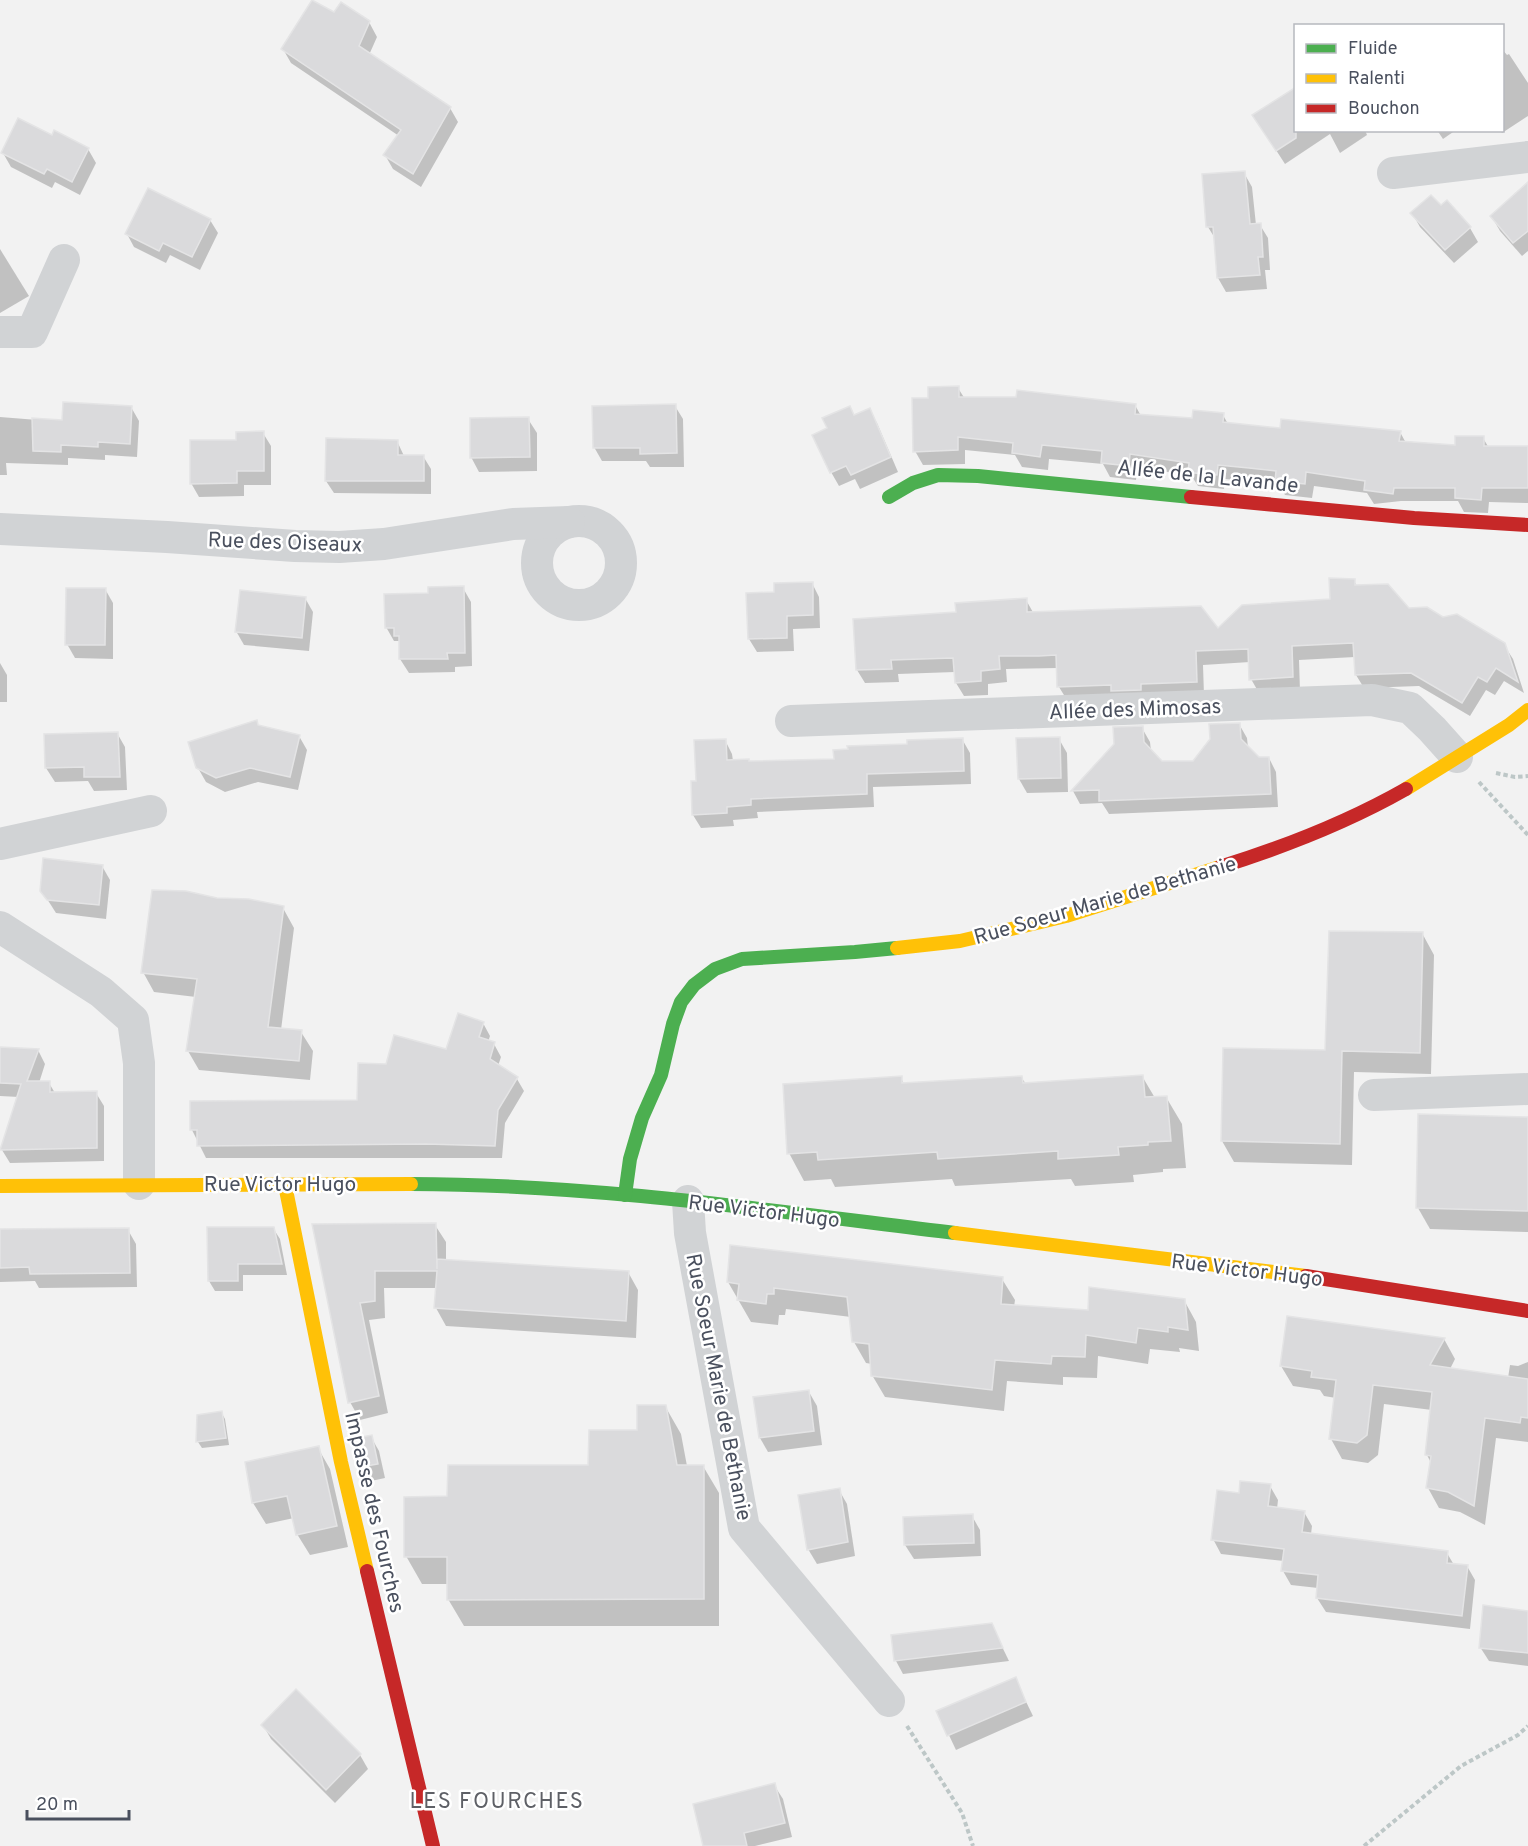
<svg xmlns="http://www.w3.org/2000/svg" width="1528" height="1846" viewBox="0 0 1528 1846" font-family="Overpass,sans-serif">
<rect width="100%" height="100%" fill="#f2f2f2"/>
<g fill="#0003">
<path d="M335 14 369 22 377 37 369 55 450 108 458 122 421 187 393 169 385 155 399 136 291 63 283 49Z"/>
<path d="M1502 49 1507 55 1509 54 1528 83V116L1502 133 1500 130H1502Z"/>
<path d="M1254 116 1296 130H1365L1367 135 1340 153 1330 134 1285 164Z"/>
<path d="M1437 130H1456L1443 139Z"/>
<path d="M52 137 88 149 96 163 80 195 55 182 52 188 11 167 3 153Z"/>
<path d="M1244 173 1252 187 1256 225H1260L1268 238 1270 270H1265L1267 289 1226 292 1218 278 1216 240 1208 227Z"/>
<path d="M1446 202 1470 228 1478 242 1454 263 1420 227 1412 213 1441 207Z"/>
<path d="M1528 204V251L1522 256 1500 231 1492 217Z"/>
<path d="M210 220 218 233 200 270 170 255 166 263 134 247 127 234Z"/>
<path d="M0 249 29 296 0 313Z"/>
<path d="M958 388 965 399 1135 405 1141 416 1193 420 1223 415 1228 424 1281 430 1400 432 1406 443 1456 446 1483 438 1489 448H1528V503L1489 502 1488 513 1464 512 1458 501H1401L1374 504 1367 493 1314 486 1312 498 1285 495 1279 484 1225 479 1224 489 1198 486 1191 475 1137 468 1136 480 1110 477 1103 464 1049 459 1048 470 1022 467 1015 455 965 450V464L923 465 915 451 930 399Z"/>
<path d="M675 406 683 419 684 467H650L646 461H602L594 447Z"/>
<path d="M131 407 139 421 137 457 105 455V460L68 458V465L6 463 7 475H0V417L63 422Z"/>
<path d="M869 409 877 423 898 472 860 489 855 479 839 486 831 472 854 416Z"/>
<path d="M528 419 537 433V471L479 472 471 457Z"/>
<path d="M263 433 271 446V485H244V496L199 497 191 483 237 441Z"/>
<path d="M397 441 404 456H423L431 469V494L334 493 326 481Z"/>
<path d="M1354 581 1357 586 1408 610 1443 618 1504 645 1513 659 1524 693 1504 681 1495 695 1486 690 1470 716 1419 686 1364 688 1356 675 1355 657 1299 660 1300 691 1259 693 1251 679 1250 662 1203 665 1204 695 1067 700 1059 687 1058 668 1006 669 1007 682 988 684V695L964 696 956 683 955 672 898 674 899 682 865 683 857 670 957 614 1026 600 1034 614 1218 630 1332 601Z"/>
<path d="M812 583 819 597 820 628 793 629 794 651 757 652 749 639 748 594H775Z"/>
<path d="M463 588 471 602 472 666 455 667V672L409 673 400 659 399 641H394L386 627 429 594Z"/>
<path d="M105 589 113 603V659L75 658 67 644Z"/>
<path d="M305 598 313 612 309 651 244 645 236 631Z"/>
<path d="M0 663 7 675V702H0Z"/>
<path d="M256 721 259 727 299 736 307 750 298 790 258 782 225 792 206 782 198 768Z"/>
<path d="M1239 724 1247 738 1248 748 1259 759 1269 758 1276 772 1278 807 1109 814 1102 803 1080 804 1073 791 1115 745 1142 728 1150 742 1151 751 1161 762H1193Z"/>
<path d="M117 733 125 747 127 790 94 791 88 781 55 782 46 768Z"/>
<path d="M962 739 970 753 971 784 873 787 874 807 757 812 758 818 733 820 734 826 701 828 693 815 697 782 725 740 732 754 733 761 749 763 835 761 909 746Z"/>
<path d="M1059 739 1067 753 1068 792 1027 793 1019 779 1017 740Z"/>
<path d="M102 866 110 880 106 919 56 913 42 891Z"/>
<path d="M216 899 283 908 294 928 281 1030 301 1032 313 1051 310 1080 199 1070 188 1051 196 997 154 992 143 972Z"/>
<path d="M1422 933 1434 955 1431 1074 1354 1072 1352 1165 1234 1162 1222 1141 1326 1052Z"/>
<path d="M483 1023 490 1036 488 1042 494 1044 501 1057 498 1066 517 1079 524 1091 505 1123 502 1158H206L192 1130 358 1102 387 1066 447 1051Z"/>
<path d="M0 1048 38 1050 45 1064 39 1083H49L55 1093H96L104 1106V1161L10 1163 2 1150 19 1097 0 1096Z"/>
<path d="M1142 1076 1155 1098 1166 1097 1182 1124 1186 1168 1163 1169V1172L1133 1175 1134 1182 1075 1186 1071 1179 955 1186 952 1179 835 1187 831 1179 804 1181 789 1153 901 1078 904 1084 1021 1077 1026 1084Z"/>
<path d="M1420 1115 1528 1118V1232L1430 1229 1418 1208Z"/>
<path d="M435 1225 446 1242V1261L628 1272 638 1290 636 1338 446 1326 436 1308 437 1288H384L385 1318 369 1320 388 1413 360 1420 350 1402 314 1226Z"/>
<path d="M273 1228 280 1239 287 1275H243V1291H215L209 1281Z"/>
<path d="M0 1230H128L136 1244 137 1287 39 1288 35 1281 0 1282Z"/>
<path d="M1002 1279 1015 1300 1014 1307 1089 1312 1184 1300 1196 1322 1199 1351 1179 1348 1180 1352 1150 1349 1148 1364 1098 1356 1097 1378 1063 1377V1385L1007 1381 1004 1411 885 1397 872 1375V1364L866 1363 854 1342 851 1317 786 1309 785 1315H779L778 1325 751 1322 728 1282Z"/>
<path d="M1444 1339 1455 1359 1450 1369 1508 1378 1510 1365 1518 1366 1528 1362V1442L1496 1438 1485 1525 1460 1512 1439 1508 1428 1488 1431 1463 1427 1455 1432 1410 1384 1404 1378 1455 1368 1463 1342 1459 1331 1439 1336 1398 1324 1396 1320 1390 1293 1386 1281 1366Z"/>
<path d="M809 1392 817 1406 822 1445 768 1452 760 1438Z"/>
<path d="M665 1406 681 1434 687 1466H703L719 1493V1626H464L448 1599 449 1584H422L406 1556 449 1498 590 1466 638 1432Z"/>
<path d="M221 1412 225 1419 229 1445 202 1448 198 1442Z"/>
<path d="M371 1437 379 1451 385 1478 371 1481 363 1467Z"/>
<path d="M318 1448 330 1469 348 1547 310 1555 297 1534 294 1518 266 1524 253 1503Z"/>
<path d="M1270 1486 1278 1500 1277 1509 1304 1512 1312 1526 1311 1534 1447 1553 1454 1565 1467 1566 1475 1580 1470 1629 1326 1612 1317 1598 1318 1588 1291 1585 1283 1571 1284 1561 1221 1554 1213 1539 1240 1495Z"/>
<path d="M839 1490 847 1504 855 1556 817 1564 808 1549Z"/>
<path d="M972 1516 980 1530 981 1556 914 1559 905 1545 904 1519Z"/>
<path d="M1528 1613V1666L1489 1661 1480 1647Z"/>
<path d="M991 1624 1009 1661 903 1674 896 1661Z"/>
<path d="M1015 1679 1033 1716 956 1750 938 1712Z"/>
<path d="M296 1691 360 1755 368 1769 335 1803 271 1739 263 1725Z"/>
<path d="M774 1785 783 1799 792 1837 755 1846H705Z"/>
</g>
<g fill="#dadadc" stroke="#e4e4e5" stroke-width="1.5">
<path d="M312 0 334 12 341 2 370 21 359 46 451 107 413 174 383 155 401 130 281 49Z"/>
<path d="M1296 87V138L1276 151 1252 115Z"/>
<path d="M18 118 52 135 54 130 89 148 72 182 47 169 44 174 1 153Z"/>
<path d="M1245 171 1250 224 1261 223 1263 257H1258L1260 275 1217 278 1213 227H1206L1202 174Z"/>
<path d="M1528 182V231L1513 243 1490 216Z"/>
<path d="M148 188 211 219 192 257 163 243 159 251 125 234Z"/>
<path d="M1431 195 1441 205 1447 200 1471 227 1445 250 1410 213Z"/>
<path d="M959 386V397H1016L1017 390 1136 404 1135 414 1192 418 1193 410 1224 413 1223 422 1280 428 1281 419 1401 431 1399 441 1455 445V436H1484V446H1528V488H1482L1481 500 1455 498V488H1394L1393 494 1364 490 1365 481 1306 472 1305 484 1275 481 1276 471 1249 468 1218 465 1217 475 1202 474 1188 472 1189 463 1130 454 1129 466 1101 463 1102 451 1042 445 1040 457 1012 453 1013 443 958 437V450L913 452 912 398H928V387Z"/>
<path d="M63 402 132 406 130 444 98 442V447L61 445V452L33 451 32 418 62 420Z"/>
<path d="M676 404 677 453 640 454V448H593L592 406Z"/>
<path d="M850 406 854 415 870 408 891 457 851 475 846 466 830 473 812 435 827 428 822 418Z"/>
<path d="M529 417 530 457 470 458V418Z"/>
<path d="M264 431V471H237V483L190 484V440H236V432Z"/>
<path d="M326 438 398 440V455H424V481H325Z"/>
<path d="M1329 578 1355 579V585L1388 584 1409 608 1427 607 1443 617 1457 614 1505 643 1518 682 1496 668 1487 682 1478 677 1462 703 1411 673 1355 675 1353 643 1292 646 1293 677 1249 680 1248 649 1196 651 1197 682 1141 684V690L1111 691V685L1057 687 1056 655 1039 656H999L1000 669 981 671V681L955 683 953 658 891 660 892 669 856 670 853 619 956 612 955 603 1027 598V612L1201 606 1218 628 1242 605 1330 599Z"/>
<path d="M813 582V615L787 616V638L748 639 746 593 774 592V583Z"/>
<path d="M464 586 465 653H447L448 659H399V636H394V628H385L384 594 428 593V587Z"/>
<path d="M66 588H106L105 645H65Z"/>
<path d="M240 590 306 597 302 638 235 632Z"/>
<path d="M257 720 258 725 300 735 290 777 250 768 216 778 196 768 188 742Z"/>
<path d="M1240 723 1241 739 1259 757H1269L1271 794 1099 801V790L1071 791 1114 744 1113 727 1143 726 1144 742 1162 761H1193L1210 739 1209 724Z"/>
<path d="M118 732 120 777H84V767L45 768 44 734Z"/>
<path d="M1060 737 1061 778 1018 779 1016 738Z"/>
<path d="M963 738 964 771 867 774V794L751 799V805L727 807V813L692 815 691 781H696L694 740 726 739 727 760 749 759V761L834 759 833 750 848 749 847 746 907 744V740Z"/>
<path d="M43 858 103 865 99 905 47 900 40 891Z"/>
<path d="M152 890 186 891 217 898 249 899 284 906 268 1027 302 1030 299 1061 186 1051 197 979 141 973Z"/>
<path d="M1329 931 1423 932 1420 1053 1342 1051 1340 1144 1221 1141 1223 1048 1325 1050Z"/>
<path d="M458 1013 484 1022 479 1037 495 1042 490 1059 518 1077 498 1110 495 1146 426 1144 197 1146V1130H190V1101L357 1100 358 1063 386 1064 394 1035 446 1049Z"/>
<path d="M0 1047 39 1049 27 1081H50V1092L97 1091V1148L0 1150 21 1084 0 1083Z"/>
<path d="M1143 1075 1145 1097 1167 1096 1171 1141 1148 1142V1145L1118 1147 1119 1155 1058 1159V1151L938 1159 937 1152 818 1160 817 1152 787 1154 783 1084 902 1076V1083L1022 1076 1023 1083Z"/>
<path d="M1418 1114 1528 1117V1211L1416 1208Z"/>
<path d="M436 1223 437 1269V1259L629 1271 626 1321 434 1308 437 1271H375V1301L360 1303 379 1396 348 1403 312 1224Z"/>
<path d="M207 1227H274L282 1264H238V1281H208Z"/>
<path d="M129 1228 130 1273 30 1274 29 1267 0 1268V1229Z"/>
<path d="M730 1245 1003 1277 1001 1304 1088 1310 1089 1287 1185 1299 1188 1330 1168 1327V1332L1138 1328 1136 1343 1086 1335 1085 1357 1052 1356 1051 1364 995 1360 992 1390 871 1376 869 1344 852 1342 847 1297 774 1288V1294H767L766 1304 737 1300 739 1284 727 1282Z"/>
<path d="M1287 1316 1445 1338 1430 1365 1528 1379V1418L1521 1417 1520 1423 1485 1418 1474 1506 1448 1492 1426 1488 1431 1456 1425 1455 1432 1392 1373 1385 1367 1435 1357 1443 1329 1439 1336 1380 1311 1377 1312 1371 1280 1366Z"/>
<path d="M809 1390 814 1431 759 1438 753 1397Z"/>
<path d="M637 1405H666L677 1465H704V1599L447 1600V1557H404V1497L447 1496 448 1465H588L589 1430H637Z"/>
<path d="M222 1411 226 1438 196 1442 197 1415Z"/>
<path d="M372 1435 378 1464 362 1467 355 1438Z"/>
<path d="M319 1446 337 1526 296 1535 287 1496 252 1503 245 1462Z"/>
<path d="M1240 1481 1271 1484 1268 1506 1305 1511 1302 1532 1448 1551 1447 1563 1468 1565 1462 1616 1316 1598 1318 1575 1281 1571 1284 1549 1211 1540 1217 1490 1239 1493Z"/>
<path d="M840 1488 848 1542 807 1550 798 1495Z"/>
<path d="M973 1514 974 1543 904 1545 903 1517Z"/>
<path d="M1483 1605 1528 1611V1653L1479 1648Z"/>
<path d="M992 1623 1003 1648 894 1661 891 1635Z"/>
<path d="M1016 1677 1026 1702 947 1736 936 1711Z"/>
<path d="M296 1689 361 1754 326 1790 261 1725Z"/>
<path d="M775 1783 785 1823 744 1833 747 1846H703L693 1804Z"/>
</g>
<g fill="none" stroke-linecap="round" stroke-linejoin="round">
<g stroke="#bdc7c7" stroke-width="4" stroke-dasharray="4.5 3" stroke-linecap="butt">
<path d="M1496 773 1515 777 1528 776"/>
<path d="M1479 782 1528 835"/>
<path d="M907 1726 962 1813 973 1846"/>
<path d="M1364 1846 1461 1766 1518 1735 1528 1726"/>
</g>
<g stroke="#d1d3d5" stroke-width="32">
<path d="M1393 173 1528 157"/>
<path d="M0 332H32L64 260"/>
<circle cx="579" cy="563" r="42"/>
<path d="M0 529 167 537 295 546 339 547 384 544 513 524 569 522"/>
<path d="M791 721 1372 700 1410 708 1432 729 1457 757"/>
<path d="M0 844 151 811"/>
<path d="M0 927 101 992 133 1020 139 1063V1184"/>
<path d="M1374 1095 1528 1089"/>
<path d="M688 1201 690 1233 744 1528 889 1701"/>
</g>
<g stroke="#4caf50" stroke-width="14">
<path d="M889 497 913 483 938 475 978 476 1191 497"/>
<path d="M411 1184C593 1184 774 1211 955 1233"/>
<path d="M625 1195 630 1159 642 1118 661 1075 673 1024 681 1002 694 985 715 969 742 959 855 952 897 948"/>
</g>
<g stroke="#ffc107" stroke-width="14">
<path d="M1406 789 1509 725 1528 710"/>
<path d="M897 948 960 941 1066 916 1220 867"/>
<path d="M285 1185 341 1462 367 1571"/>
<path d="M0 1186 411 1184"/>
<path d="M955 1233 1306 1276"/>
</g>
<g stroke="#c62828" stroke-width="14">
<path d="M1191 497 1414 518 1528 525"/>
<path d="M1220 867C1284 847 1348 822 1406 789"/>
<path d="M1306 1276 1528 1311"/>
<path d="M367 1571 433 1846"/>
</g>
</g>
<g text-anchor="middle" stroke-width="5" stroke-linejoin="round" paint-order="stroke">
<g font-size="21" fill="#4a505e" stroke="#fff">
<text transform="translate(1208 476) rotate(6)" y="7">Allée de la Lavande</text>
<text transform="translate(285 542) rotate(2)" y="7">Rue des Oiseaux</text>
<text transform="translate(1135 709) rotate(-2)" y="7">Allée des Mimosas</text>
<text transform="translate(1105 900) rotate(-16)" y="7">Rue Soeur Marie de Bethanie</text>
<text x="280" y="1191">Rue Victor Hugo</text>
<text transform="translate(764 1211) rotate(7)" y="7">Rue Victor Hugo</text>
<text transform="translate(1247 1270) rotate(7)" y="7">Rue Victor Hugo</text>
<text transform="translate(719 1387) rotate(79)" y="7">Rue Soeur Marie de Bethanie</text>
<text transform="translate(375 1512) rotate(77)" y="7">Impasse des Fourches</text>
</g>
<g font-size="22" letter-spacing="1.5" fill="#5e6066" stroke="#fff">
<text x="497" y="1808">LES FOURCHES</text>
</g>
</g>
<rect x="1294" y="24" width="210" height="108" fill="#ffffff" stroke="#b7b9bf" stroke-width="1.5"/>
<rect x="1306" y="44" width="30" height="9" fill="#4caf50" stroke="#b7b9bf" stroke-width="1.5"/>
<text x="1348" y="54" font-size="18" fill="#4a505e">Fluide</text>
<rect x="1306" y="74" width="30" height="9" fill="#ffc107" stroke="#b7b9bf" stroke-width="1.5"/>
<text x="1348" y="84" font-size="18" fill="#4a505e">Ralenti</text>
<rect x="1306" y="104" width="30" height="9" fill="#c62828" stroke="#b7b9bf" stroke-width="1.5"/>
<text x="1348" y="114" font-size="18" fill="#4a505e">Bouchon</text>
<path d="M27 1810v9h102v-9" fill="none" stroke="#4a505e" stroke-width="3"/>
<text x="36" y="1810" font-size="18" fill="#4a505e" stroke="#ffffff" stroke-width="4.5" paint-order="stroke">20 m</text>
</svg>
